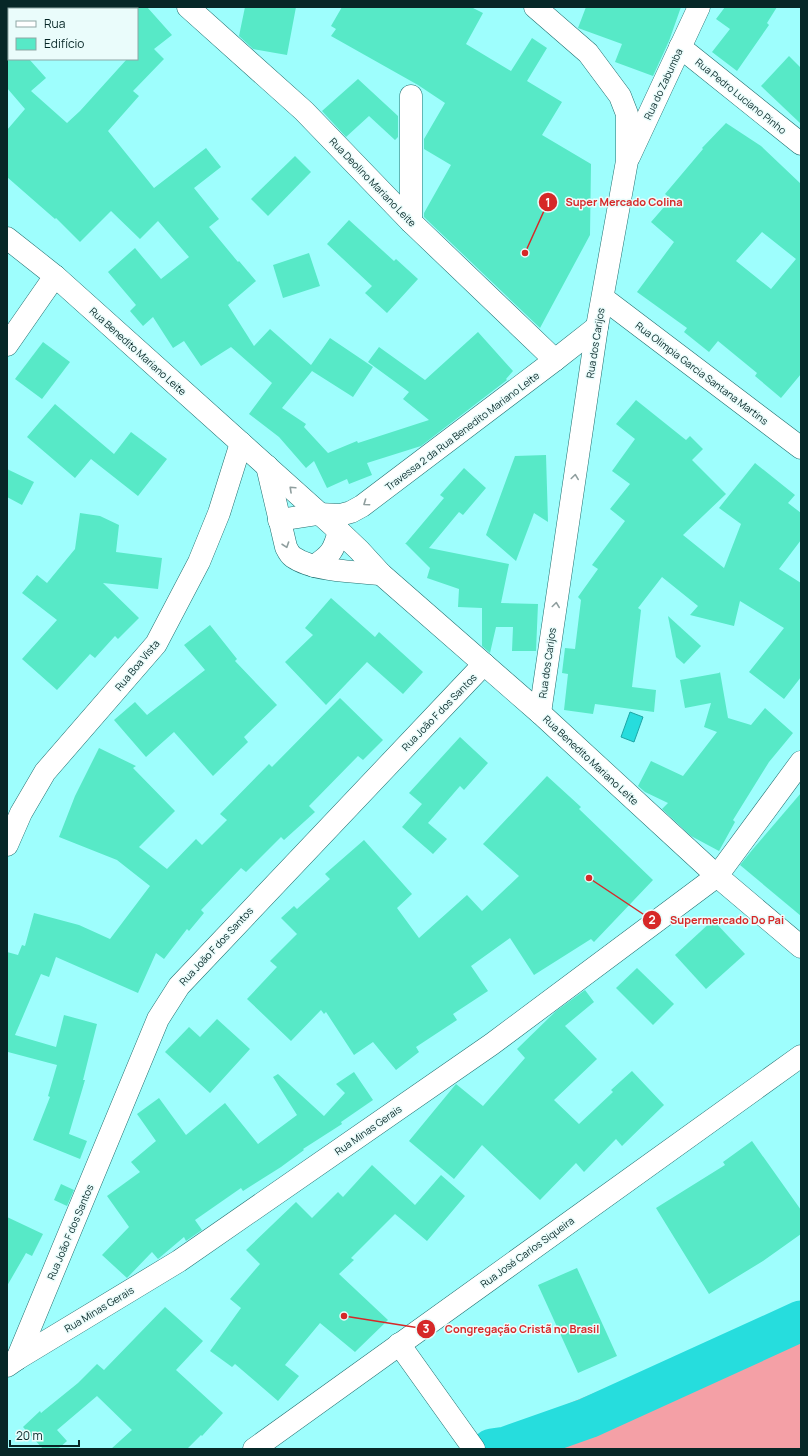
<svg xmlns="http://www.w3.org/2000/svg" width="808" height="1456" viewBox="0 0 808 1456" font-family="Manrope,sans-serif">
<rect width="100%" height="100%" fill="#9efefd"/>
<path fill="#f4a0a6" d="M801 1307V1449H509L498 1433Z"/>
<path fill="#26dddd" stroke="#1da6a6" d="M630 712 643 717 634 742 621 737Z"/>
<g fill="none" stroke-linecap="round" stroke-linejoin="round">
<path stroke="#26dddd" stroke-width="41" d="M492 1449 506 1447 588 1418 801 1321"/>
</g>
<g fill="#57e9c7" fill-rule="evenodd">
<path d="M137 7H147L172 35 154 49 164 59 133 91 139 96 108 131 154 188 206 148 221 167 194 188 219 219 209 227 238 262 239 261 256 281 228 305 254 346 270 329 311 365 330 338 373 367 353 397 312 371 282 408 306 424 304 427 328 453 357 441 358 443 429 420 403 399 409 392 368 362 379 347 425 380 478 332 513 371 506 379 507 380 421 446 367 463 372 475 349 484 347 479 327 488 314 461 306 468 279 437 249 414 272 383 231 347 201 366 184 341 173 348 153 317 143 326 130 311 136 305 108 272 135 248 161 279 189 257 158 221 140 239 111 211 80 242 56 218 55 219 7 177V130L25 109 7 88V59H29L46 78 31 91 67 123 80 111 127 59H137Z"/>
<path d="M245 7H296L287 55 253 49 239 36Z"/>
<path d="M342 7H471L483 13 466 44 511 71 532 38 547 48 527 81 562 102 542 135 591 164 590 235 540 328 424 217V213L451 165 424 149V139L445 103 418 85 331 36 336 29 331 26Z"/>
<path d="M586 7H681L669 41 653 76 615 62 622 44 578 28Z"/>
<path d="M725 7H777L767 23 769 25 737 71 712 52 730 29 716 19Z"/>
<path d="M789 56 801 68V124L761 86Z"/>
<path d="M358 79 398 116V137L395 140 369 116 346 137 322 111Z"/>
<path d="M726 123 761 146 801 184V374L781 398 755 376 757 373 718 341 709 352 684 332 687 328 637 292 674 242 651 222 671 199 665 194 703 149 702 148ZM762 232 796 259 771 289 736 261Z"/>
<path d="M295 156 311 172 268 216 251 199Z"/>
<path d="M349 220 394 261 396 259 418 279 387 313 365 293 372 286 327 244Z"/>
<path d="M309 253 320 286 283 298 273 265Z"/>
<path d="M43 342 70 362 42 399 15 379Z"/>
<path d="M636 400 686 440 690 436 703 449 692 460 726 494 683 535 724 568 741 524 719 508 755 463 795 495 788 503 801 513V540L779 569 801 583V677L784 699 749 672 784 628 740 601 734 626 690 615 698 606 662 577 638 608 641 610 632 687 656 690 654 712 595 704 593 714 564 710 568 674 562 673 565 648 575 649 581 600 578 597 598 569 592 565 625 521 610 509 630 484 612 471 635 439 616 424Z"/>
<path d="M55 404 114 454 131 432 167 459 138 496 91 459 75 478 27 437Z"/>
<path d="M546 455 548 522 534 513 516 561 486 535 515 456Z"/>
<path d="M464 468 486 488 463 515 459 512 429 548 509 564 501 603 538 604 536 651H512L513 627H496L490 653 482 646V608L458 607 459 589 427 578 430 568 405 543H406L444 498 440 495Z"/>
<path d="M7 469 34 482 22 505 7 497Z"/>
<path d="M80 513 100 516 119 525 116 552 162 558 158 589 103 583 139 618 118 639 115 636 95 658 90 654 57 690 22 659 57 620 22 593 37 575 47 583 75 549Z"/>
<path d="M331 598 375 637 379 632 423 672 403 694 367 662 326 705 285 662 313 635 305 628Z"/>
<path d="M668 616 701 646 684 664 676 657Z"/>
<path d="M210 625 237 659 235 661 277 705 244 737 248 742 213 776 174 732 146 757 114 720 135 702 147 715 205 670 184 645Z"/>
<path d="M720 672 728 718 751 725 765 708 793 733 769 762 733 820 735 822 719 851 691 836 662 809 668 803 645 792 638 786 651 761 683 776 717 732 704 727 711 703 685 708 680 680 719 673Z"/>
<path d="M340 698 383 740 363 760 358 756 309 806 315 812 284 840 281 837 246 872 241 868 201 910 204 913 189 931 187 929 164 959 156 953 138 993 56 957 49 977 41 974 15 1035 56 1047 64 1015 97 1024 83 1080H85L69 1134 87 1141 80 1159 33 1140 50 1097 48 1096 57 1065 8 1052 7 1054V952L18 955 22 945 25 946 34 913 79 925 110 939 150 886 117 860 59 837 75 796 99 748 136 766 133 768 175 811 139 847 167 869 196 839 202 845 227 820 220 814 269 764 272 767Z"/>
<path d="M460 737 488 763 464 790 460 786 428 823 447 839 433 854 402 827 422 804 409 793Z"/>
<path d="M547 776 581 807 579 809 653 880 594 942 591 939 534 975 510 938 471 966 488 991 453 1014 457 1020 416 1047 419 1052 396 1070 373 1042 354 1055 326 1012 324 1014 321 1010 291 1041 247 999 277 967 270 961 297 934 281 918 294 906 297 909 330 879 325 874 364 840 412 894 397 908 419 938 467 895 482 911 519 876 483 844Z"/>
<path d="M801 793V916L740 865 753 849Z"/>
<path d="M713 920 745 954 706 989 675 955Z"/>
<path d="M637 968 674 1004 653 1025 616 988Z"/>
<path d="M585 990 594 1002 565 1026 597 1059 554 1100 579 1124 613 1092 611 1090 632 1071 664 1105 622 1146 616 1139 584 1172 576 1163 540 1200 482 1145 454 1179 409 1141 456 1084 483 1106 525 1058 517 1049 556 1011Z"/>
<path d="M217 1019 250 1049 210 1093 165 1052 189 1027 200 1037Z"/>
<path d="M354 1072 373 1100 341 1122 342 1124 303 1149 304 1150 281 1167 243 1191 241 1188 195 1220 202 1230 186 1241 184 1237 158 1259 152 1252 127 1278 102 1255 129 1227 107 1196 140 1172 131 1162 156 1141 137 1114 159 1098 186 1135 225 1103 258 1144 297 1115 273 1077 278 1074 324 1116 345 1093 336 1084Z"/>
<path d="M752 1141 801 1210V1234L763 1261 709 1294 656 1208 725 1165 723 1162Z"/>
<path d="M372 1165 415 1205 441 1175 465 1196 427 1241 395 1214 351 1258 354 1260 339 1274 388 1320 355 1352 320 1323 285 1365 299 1376 278 1401 235 1364 232 1367 210 1351 241 1308 230 1299 260 1264 246 1250 296 1202 312 1218 338 1192 343 1197Z"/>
<path d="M61 1184 74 1190 67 1206 54 1200Z"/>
<path d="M7 1217 43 1234 32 1256 26 1253 7 1286Z"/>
<path d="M577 1268 617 1356 578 1373 538 1285Z"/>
<path d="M165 1307 203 1341 176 1370 223 1413 202 1436 201 1435 187 1449H111L132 1430 97 1396 57 1430 67 1441 58 1449H43L23 1427 40 1411 41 1413 78 1383 97 1364 104 1370Z"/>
</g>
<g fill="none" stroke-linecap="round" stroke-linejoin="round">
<defs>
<g id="street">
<path d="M188 7 304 111 411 222 555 360"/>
<path d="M535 7 588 53 620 96 627 114V161L597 327 540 713"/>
<path d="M680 47 801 144"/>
<path d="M629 157 699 7"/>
<path d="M411 222V96"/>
<path d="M7 238 55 276 339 531 359 550 381 574 540 713 717 876 801 947"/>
<path d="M603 298 801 448"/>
<path d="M7 345 55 276"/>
<path d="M267 466 286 547C288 551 289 554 293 557 313 571 356 572 381 574"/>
<path d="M279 520 318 514 340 515 351 512 362 506 555 360 597 327"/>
<path d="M314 566C331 555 334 550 339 531"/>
<path d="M7 845 21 813 45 772 156 644 199 562 219 513 241 443"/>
<path d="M399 1344 474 1449"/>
<path d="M17 1359 158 1019 179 986 484 664"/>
<path d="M7 1366 17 1359 179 1261 492 1044 717 876 801 762"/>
<path d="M254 1449 801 1056"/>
</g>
</defs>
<use href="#street" stroke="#237070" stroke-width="23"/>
<use href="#street" stroke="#fff" stroke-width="22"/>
</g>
<defs><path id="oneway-chevron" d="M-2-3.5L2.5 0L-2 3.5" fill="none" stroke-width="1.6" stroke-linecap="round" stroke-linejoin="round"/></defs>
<g stroke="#8f9e9e">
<use href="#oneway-chevron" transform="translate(575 477) rotate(-82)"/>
<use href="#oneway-chevron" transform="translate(292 489) rotate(-137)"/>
<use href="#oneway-chevron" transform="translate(366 503) rotate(145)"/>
<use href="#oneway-chevron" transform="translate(286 545) rotate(71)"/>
<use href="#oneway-chevron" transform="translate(556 605) rotate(-82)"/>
</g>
<g text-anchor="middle" stroke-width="3" stroke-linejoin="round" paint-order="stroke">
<g font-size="10" fill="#072727" stroke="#eafcfb">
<text transform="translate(663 84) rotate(-65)" y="4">Rua do Zabumba</text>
<text transform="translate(741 96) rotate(39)" y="4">Rua Pedro Luciano Pinho</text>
<text transform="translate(373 182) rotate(46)" y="4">Rua Deolino Mariano Leite</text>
<text transform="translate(595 343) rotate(-81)" y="4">Rua dos Carijos</text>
<text transform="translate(138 351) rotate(42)" y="4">Rua Benedito Mariano Leite</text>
<text transform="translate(702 373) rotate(37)" y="4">Rua Olimpia Garcia Santana Martins</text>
<text transform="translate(462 431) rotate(-37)" y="4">Travessa 2 da Rua Benedito Mariano Leite</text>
<text transform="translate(547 663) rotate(-82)" y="4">Rua dos Carijos</text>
<text transform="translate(137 665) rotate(-50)" y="4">Rua Boa Vista</text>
<text transform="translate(439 712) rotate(-46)" y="4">Rua João F dos Santos</text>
<text transform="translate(591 760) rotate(43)" y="4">Rua Benedito Mariano Leite</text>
<text transform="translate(216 946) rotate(-47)" y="4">Rua João F dos Santos</text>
<text transform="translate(368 1130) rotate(-35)" y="4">Rua Minas Gerais</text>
<text transform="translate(70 1232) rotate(-67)" y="4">Rua João F dos Santos</text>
<text transform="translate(527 1252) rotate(-36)" y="4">Rua José Carlos Siqueira</text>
<text transform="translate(99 1309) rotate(-31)" y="4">Rua Minas Gerais</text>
</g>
</g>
<path fill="none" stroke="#d62828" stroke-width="1.5" d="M525 253L548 202M589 878L652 920M344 1316L426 1329"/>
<g fill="#d62828" stroke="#eafcfb" stroke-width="1.5">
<circle cx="525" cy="253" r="4"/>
<circle cx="589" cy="878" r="4"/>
<circle cx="344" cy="1316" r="4"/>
<circle cx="548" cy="202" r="10"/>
<circle cx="652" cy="920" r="10"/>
<circle cx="426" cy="1329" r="10"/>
</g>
<g font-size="12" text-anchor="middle" font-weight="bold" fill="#fff">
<text x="548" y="207">1</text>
<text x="652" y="924">2</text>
<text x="426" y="1333">3</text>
</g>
<g font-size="11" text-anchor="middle" font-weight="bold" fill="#d62828" stroke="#eafcfb" stroke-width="3" stroke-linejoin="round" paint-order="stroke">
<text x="624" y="206">Super Mercado Colina</text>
<text x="727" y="924">Supermercado Do Pai</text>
<text x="522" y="1333">Congregação Cristã no Brasil</text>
</g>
<rect width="808" height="1456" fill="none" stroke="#072727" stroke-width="16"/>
<rect x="8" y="8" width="130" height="52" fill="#eafcfb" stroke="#8fa7a6"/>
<rect x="16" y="21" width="20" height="6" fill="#ffffff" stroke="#8fa7a6"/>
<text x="44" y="28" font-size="12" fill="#072727">Rua</text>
<rect x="16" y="38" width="20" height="12" fill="#57e9c7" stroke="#8fa7a6"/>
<text x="44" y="48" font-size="12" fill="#072727">Edifício</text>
<path d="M10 1440v6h69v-6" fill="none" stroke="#072727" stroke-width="2"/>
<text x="16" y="1440" font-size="12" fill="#072727" stroke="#eafcfb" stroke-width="3" paint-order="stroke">20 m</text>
</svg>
